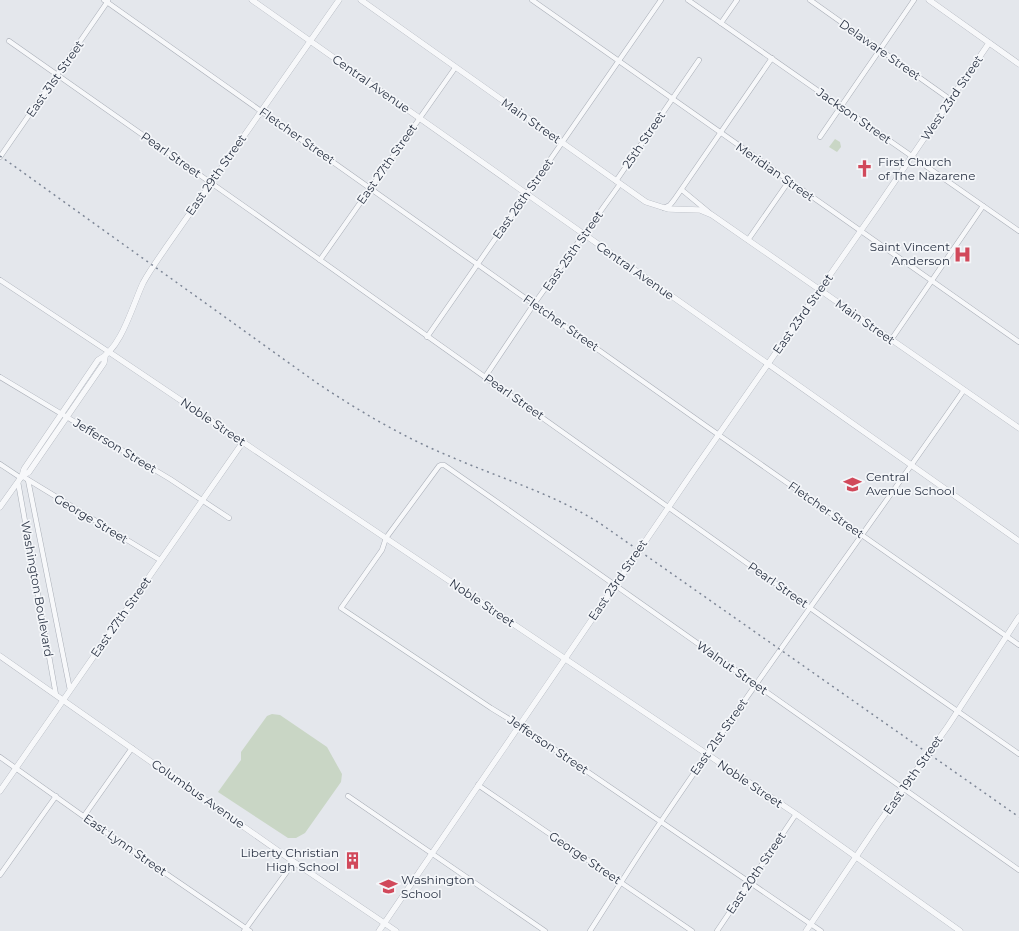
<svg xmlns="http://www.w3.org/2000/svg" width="1019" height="931" viewBox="0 0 1019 931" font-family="Montserrat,sans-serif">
<rect width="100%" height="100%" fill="#e4e7ec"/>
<g fill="#c9d6c5">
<path d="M835 139 840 142 841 147 837 152 829 147Z"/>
<path d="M272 714 280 715 327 747 342 774 341 782 305 833 296 838H288L218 792 241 760V752L267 716Z"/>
</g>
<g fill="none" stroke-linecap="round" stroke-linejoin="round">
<defs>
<g id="minor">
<path d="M104 0 706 426 1019 645"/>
<path d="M532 0 1019 342"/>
<path d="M688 0 1019 231"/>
<path d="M810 0 951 100"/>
<path d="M721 23 737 0"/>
<path d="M9 41 261 218 851 637 1019 754"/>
<path d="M820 137 914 0"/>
<path d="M0 157 108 1"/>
<path d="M616 181 699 60"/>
<path d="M682 190 711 214"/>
<path d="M664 208 670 205 674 200 772 58"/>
<path d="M748 240 789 181"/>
<path d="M320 260 455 68"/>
<path d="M0 280 109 352"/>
<path d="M427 337 661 0"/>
<path d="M891 340 983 206"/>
<path d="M0 377 170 479 229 518"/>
<path d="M485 377 534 304 620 184"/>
<path d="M0 464 21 478"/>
<path d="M22 476 160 560"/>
<path d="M28 480 70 690"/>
<path d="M18 482 56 695"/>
<path d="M0 757 114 838 250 931"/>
<path d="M478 785 692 931"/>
<path d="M348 796 545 931"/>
<path d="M84 816 132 748"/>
<path d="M0 875 56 796"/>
<path d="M244 931 294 862"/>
<path d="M590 931C614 894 637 856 662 820 760 675 864 534 964 390"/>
<path d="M717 931 796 814"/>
<path d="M821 931 519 725 491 708 341 608 382 550 386 538 439 466 441 465H444L490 497 1019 870"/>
</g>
<g id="tertiary">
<path d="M252 0 1019 541"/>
<path d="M361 0 646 202 668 209 700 210 712 215 1019 428"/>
<path d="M929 0 1019 64"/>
<path d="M109 352 796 814 960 931"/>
<path d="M22 476 24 469 98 360C121 350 133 304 143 283 150 270 159 258 167 246L339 0"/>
<path d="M0 507 22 476 29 472 104 363 105 357"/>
<path d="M0 656 294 862 396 931"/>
<path d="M0 791 243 442"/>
<path d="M379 931 694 470 878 206 989 43"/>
<path d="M806 931 878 824 948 726 1019 617"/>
</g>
</defs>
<use href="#minor" stroke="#a9aeb7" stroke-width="5.5"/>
<use href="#tertiary" stroke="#a9aeb7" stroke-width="6"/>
<use href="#minor" stroke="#f7f8fa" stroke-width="4.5"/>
<use href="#tertiary" stroke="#f7f8fa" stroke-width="5.5"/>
<path stroke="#7d8696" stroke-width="1.5" stroke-dasharray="2 4" stroke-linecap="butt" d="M0 156 317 383C359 411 403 437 449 456 502 479 552 493 601 524L1019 817"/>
</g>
<defs>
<symbol id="church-bare" viewBox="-9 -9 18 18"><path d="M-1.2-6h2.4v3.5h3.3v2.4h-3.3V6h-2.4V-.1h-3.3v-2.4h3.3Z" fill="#d1495b" stroke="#f4f6f9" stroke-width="2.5" paint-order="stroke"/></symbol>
<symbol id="hospital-bare" viewBox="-9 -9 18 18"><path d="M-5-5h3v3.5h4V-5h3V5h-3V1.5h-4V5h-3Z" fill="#d1495b" stroke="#f4f6f9" stroke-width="2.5" paint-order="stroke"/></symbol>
<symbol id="school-bare" viewBox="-9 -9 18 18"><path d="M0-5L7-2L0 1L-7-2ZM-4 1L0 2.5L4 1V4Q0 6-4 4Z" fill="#d1495b" stroke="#f4f6f9" stroke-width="2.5" paint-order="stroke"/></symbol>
<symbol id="building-bare" viewBox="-9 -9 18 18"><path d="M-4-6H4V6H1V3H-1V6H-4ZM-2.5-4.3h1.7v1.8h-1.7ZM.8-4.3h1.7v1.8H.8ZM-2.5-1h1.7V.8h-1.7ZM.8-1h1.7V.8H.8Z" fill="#d1495b" stroke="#f4f6f9" stroke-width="2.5" paint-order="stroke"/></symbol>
</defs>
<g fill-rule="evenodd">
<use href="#church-bare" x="852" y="156" width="25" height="25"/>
<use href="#hospital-bare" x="950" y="242" width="25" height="25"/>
<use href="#school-bare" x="840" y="472" width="25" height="25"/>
<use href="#building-bare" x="340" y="848" width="25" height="25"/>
<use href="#school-bare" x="376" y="874" width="25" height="25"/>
</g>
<g text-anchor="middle" stroke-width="3.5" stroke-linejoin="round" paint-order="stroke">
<g font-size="12" fill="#2b3445" stroke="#f4f6f9">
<text transform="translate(880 50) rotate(35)" y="4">Delaware Street</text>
<text transform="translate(55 79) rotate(-55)" y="4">East 31st Street</text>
<text transform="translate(371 84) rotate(35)" y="4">Central Avenue</text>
<text transform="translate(952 98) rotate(-56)" y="4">West 23rd Street</text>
<text transform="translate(854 116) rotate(35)" y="4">Jackson Street</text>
<text transform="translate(531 121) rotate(35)" y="4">Main Street</text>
<text transform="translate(297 136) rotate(35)" y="4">Fletcher Street</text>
<text transform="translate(644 140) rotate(-56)" y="4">25th Street</text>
<text transform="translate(171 155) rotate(35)" y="4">Pearl Street</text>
<text transform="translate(387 164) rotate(-55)" y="4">East 27th Street</text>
<text transform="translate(775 172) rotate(35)" y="4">Meridian Street</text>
<text transform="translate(216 175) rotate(-55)" y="4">East 29th Street</text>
<text transform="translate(523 199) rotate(-55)" y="4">East 26th Street</text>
<text transform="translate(573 251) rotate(-55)" y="4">East 25th Street</text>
<text transform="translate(635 271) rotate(35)" y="4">Central Avenue</text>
<text transform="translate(803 314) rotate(-55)" y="4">East 23rd Street</text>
<text transform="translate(865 322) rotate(35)" y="4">Main Street</text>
<text transform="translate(561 323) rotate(35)" y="4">Fletcher Street</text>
<text transform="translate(514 397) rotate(35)" y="4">Pearl Street</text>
<text transform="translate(213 422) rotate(34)" y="4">Noble Street</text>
<text transform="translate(115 446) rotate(31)" y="4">Jefferson Street</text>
<text transform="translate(826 510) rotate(35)" y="4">Fletcher Street</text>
<text transform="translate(91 519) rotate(31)" y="4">George Street</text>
<text transform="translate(618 580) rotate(-56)" y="4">East 23rd Street</text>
<text transform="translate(778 585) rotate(35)" y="4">Pearl Street</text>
<text transform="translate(37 589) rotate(80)" y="4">Washington Boulevard</text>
<text transform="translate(482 603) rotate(34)" y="4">Noble Street</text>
<text transform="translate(121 617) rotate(-55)" y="4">East 27th Street</text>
<text transform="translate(732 668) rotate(35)" y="4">Walnut Street</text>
<text transform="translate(719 737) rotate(-55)" y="4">East 21st Street</text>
<text transform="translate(548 745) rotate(34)" y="4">Jefferson Street</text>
<text transform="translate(913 775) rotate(-55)" y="4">East 19th Street</text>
<text transform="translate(750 784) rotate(34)" y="4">Noble Street</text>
<text transform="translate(198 794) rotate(35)" y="4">Columbus Avenue</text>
<text transform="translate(125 845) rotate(35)" y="4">East Lynn Street</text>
<text transform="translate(585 858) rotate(34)" y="4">George Street</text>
<text transform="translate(756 873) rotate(-56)" y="4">East 20th Street</text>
</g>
<g font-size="12" fill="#2b3445" stroke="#f4f6f9" text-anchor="start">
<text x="878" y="166">First Church<tspan x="878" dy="14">of The Nazarene</tspan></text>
<text x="950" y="251" text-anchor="end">Saint Vincent<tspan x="950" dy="14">Anderson</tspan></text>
<text x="866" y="481">Central<tspan x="866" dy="14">Avenue School</tspan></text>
<text x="339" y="857" text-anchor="end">Liberty Christian<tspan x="339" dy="14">High School</tspan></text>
<text x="401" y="884">Washington<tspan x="401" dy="14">School</tspan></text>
</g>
</g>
</svg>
